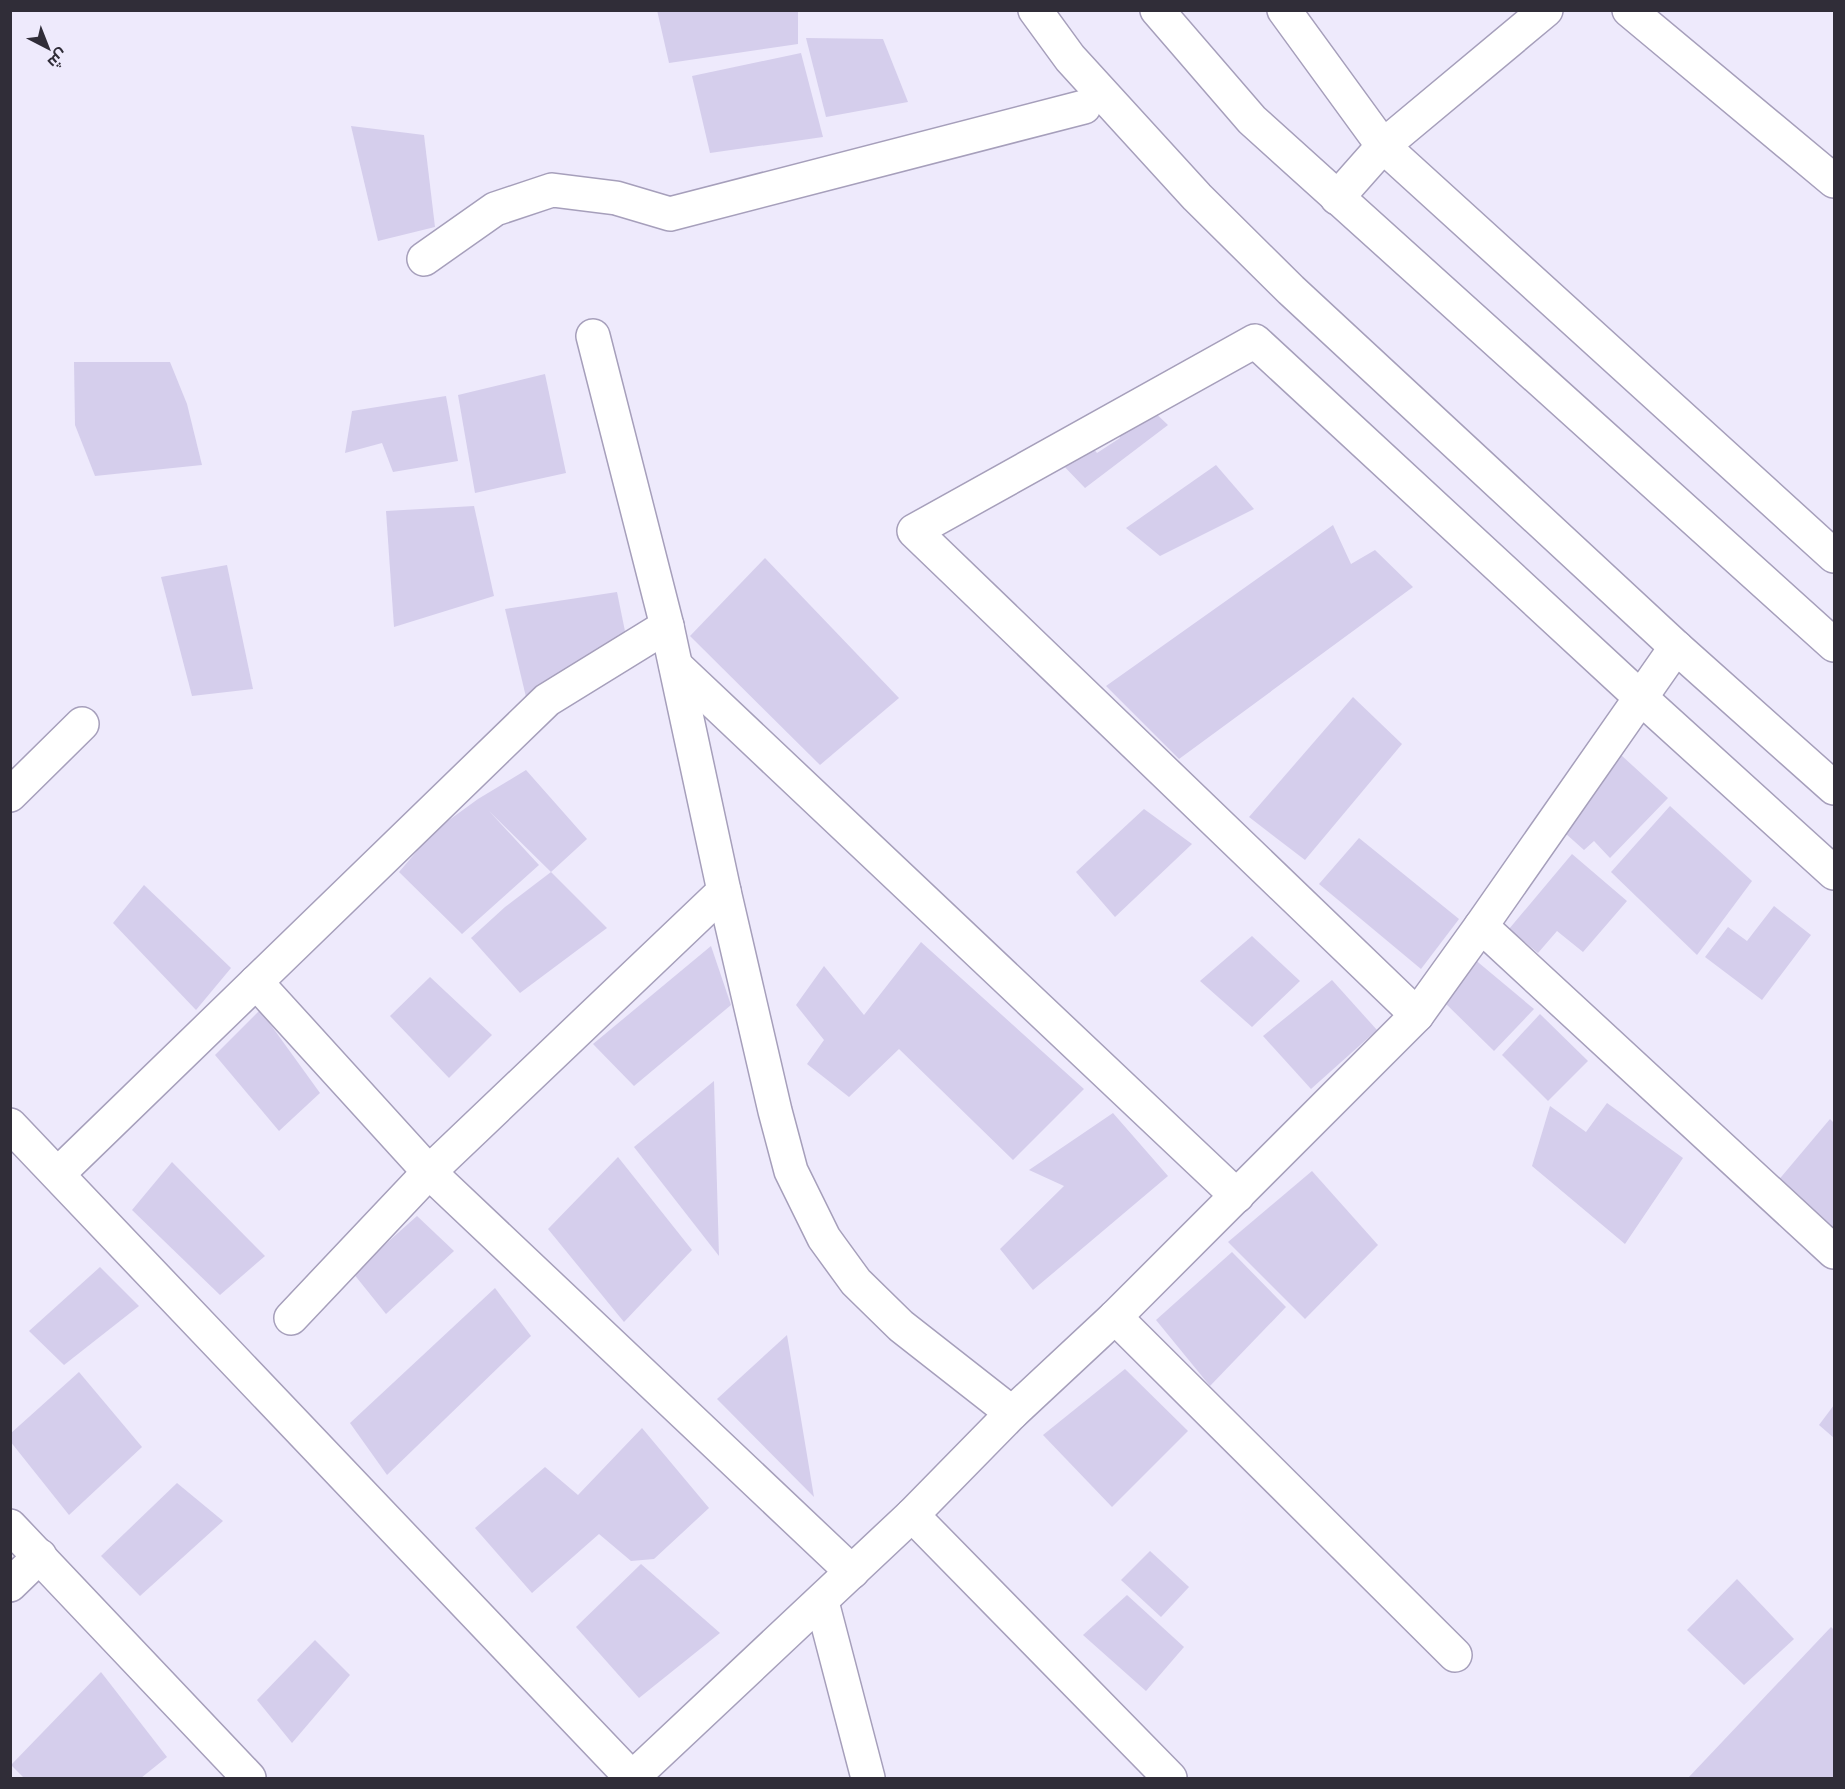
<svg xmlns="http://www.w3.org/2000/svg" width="1845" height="1789" viewBox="0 0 1845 1789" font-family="Cabin,Cairo,sans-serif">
<rect width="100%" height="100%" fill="#eeeafc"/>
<g fill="#d5ceec">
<path d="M657 10H798V44L669 63Z"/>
<path d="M806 38 883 39 908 102 826 117Z"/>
<path d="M801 53 823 137 710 153 692 76Z"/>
<path d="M351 126 424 135 435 227 378 241Z"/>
<path d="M74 362H170L187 404 202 465 95 476 75 425Z"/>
<path d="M545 374 566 473 475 493 458 395Z"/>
<path d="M446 396 458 461 393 472 382 443 345 453 352 411Z"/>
<path d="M1149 407 1168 425 1085 488 1059 461 1087 441 1097 453 1120 438 1113 426Z"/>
<path d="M1216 465 1254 509 1160 556 1126 528Z"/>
<path d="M474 506 494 596 394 627 386 511Z"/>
<path d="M1333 525 1351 564 1375 550 1413 587 1179 759 1106 686Z"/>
<path d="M765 558 899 698 820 765 690 636Z"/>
<path d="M227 565 253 689 192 696 161 577Z"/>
<path d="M617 592 627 641 526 697 505 609Z"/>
<path d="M1353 697 1402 744 1305 860 1249 817Z"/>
<path d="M1621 755 1668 798 1610 858 1594 841 1584 850 1565 833Z"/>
<path d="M526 770 587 839 551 872 489 811 539 865 462 934 399 872 434 831 478 799Z"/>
<path d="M1670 806 1752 881 1697 955 1611 872Z"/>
<path d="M1144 809 1192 844 1115 917 1076 872Z"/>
<path d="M1359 838 1459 919 1421 969 1319 884Z"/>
<path d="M1572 854 1627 901 1583 952 1557 931 1538 953 1509 929Z"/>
<path d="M551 872 607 928 520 993 471 938 505 907Z"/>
<path d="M144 885 231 968 196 1010 113 923Z"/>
<path d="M1774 906 1811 935 1762 1000 1705 957 1728 927 1747 941Z"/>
<path d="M1252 936 1300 981 1252 1027 1200 981Z"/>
<path d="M921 942 1084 1089 1013 1160 899 1049 849 1097 807 1064 824 1040 796 1005 824 966 864 1015Z"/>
<path d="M711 946 731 1005 634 1086 593 1044Z"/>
<path d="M1473 958 1534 1009 1494 1051 1443 1001Z"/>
<path d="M430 977 492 1035 449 1078 390 1016Z"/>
<path d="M1332 980 1377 1030 1311 1089 1263 1036Z"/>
<path d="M260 1010 320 1093 279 1131 215 1055Z"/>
<path d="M1540 1014 1588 1061 1548 1101 1502 1055Z"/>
<path d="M714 1081 719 1256 634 1147Z"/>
<path d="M1607 1103 1683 1158 1625 1244 1532 1166 1550 1106 1586 1132Z"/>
<path d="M1113 1113 1168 1176 1033 1290 1000 1249 1064 1186 1029 1170Z"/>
<path d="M1830 1119 1834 1123V1232L1776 1183Z"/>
<path d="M618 1157 692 1250 624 1322 548 1229Z"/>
<path d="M172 1162 265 1256 220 1295 132 1210Z"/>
<path d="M1312 1171 1378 1245 1305 1319 1228 1242Z"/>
<path d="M417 1216 454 1251 386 1314 353 1273Z"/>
<path d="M1232 1252 1286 1307 1210 1386 1156 1320Z"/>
<path d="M100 1267 139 1306 64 1365 29 1331Z"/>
<path d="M495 1288 531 1336 387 1475 350 1423Z"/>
<path d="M787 1335 814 1497 717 1399Z"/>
<path d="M1125 1369 1188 1431 1112 1507 1043 1435Z"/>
<path d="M79 1372 142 1447 69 1515 10 1441V1434Z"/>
<path d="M1834 1405V1438L1819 1425Z"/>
<path d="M642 1428 709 1508 654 1559 631 1561 599 1534 532 1593 475 1528 545 1467 578 1495Z"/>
<path d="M177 1483 223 1521 140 1596 101 1556Z"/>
<path d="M1150 1551 1189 1587 1161 1617 1121 1580Z"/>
<path d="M641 1564 720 1633 639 1698 576 1627Z"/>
<path d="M1737 1579 1794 1639 1744 1685 1687 1630Z"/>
<path d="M1127 1595 1184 1647 1146 1691 1083 1635Z"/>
<path d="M1831 1627 1834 1630V1777L1833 1778H1688Z"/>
<path d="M315 1640 350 1675 292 1743 257 1700Z"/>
<path d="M101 1672 167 1757 141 1778H24L11 1765Z"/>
</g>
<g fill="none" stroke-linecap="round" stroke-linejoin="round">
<defs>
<g id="street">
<path d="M1284 10 1383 146 1834 556"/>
<path d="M1629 10 1834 181"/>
<path d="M424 259 495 209 552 190 616 198 670 214 1084 107"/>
<path d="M593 336 667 626 724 891 775 1111 791 1171 824 1238 856 1282 901 1326 1012 1413"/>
<path d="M676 666 1237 1196"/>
<path d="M10 795 82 724"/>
<path d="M1481 926 1834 1252"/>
<path d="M256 982 429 1172 852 1572"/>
<path d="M1417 1015 914 531 1255 341 1640 697 1834 873"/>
<path d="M10 1125 632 1778"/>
<path d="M58 1174 547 700 667 626"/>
<path d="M1115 1317 1455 1655"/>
<path d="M291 1318 429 1172 724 891"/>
<path d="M912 1515 1170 1778"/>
<path d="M10 1526 249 1778"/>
<path d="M10 1585 40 1556"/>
<path d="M822 1602 868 1778"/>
<path d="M632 1778 912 1515 1012 1413 1115 1317 1417 1015 1481 926 1676 647"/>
</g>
<g id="secondary">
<path d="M1035 10 1070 58 1197 197 1291 290 1676 647 1834 788"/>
<path d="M1157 10 1252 120 1834 645"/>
<path d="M1337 198 1383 146 1546 10"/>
</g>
</defs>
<use href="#street" stroke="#a69fbb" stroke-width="36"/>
<use href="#secondary" stroke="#a69fbb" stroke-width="36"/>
<use href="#street" stroke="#fff" stroke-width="33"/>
<use href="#secondary" stroke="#fff" stroke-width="33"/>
</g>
<rect width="1845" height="1789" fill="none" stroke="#302d38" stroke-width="24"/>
<g transform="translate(48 48) rotate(138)" stroke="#eeeafc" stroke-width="4.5" paint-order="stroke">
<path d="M0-4.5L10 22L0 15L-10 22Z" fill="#302d38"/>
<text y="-9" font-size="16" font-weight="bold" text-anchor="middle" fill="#302d38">ش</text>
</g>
</svg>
